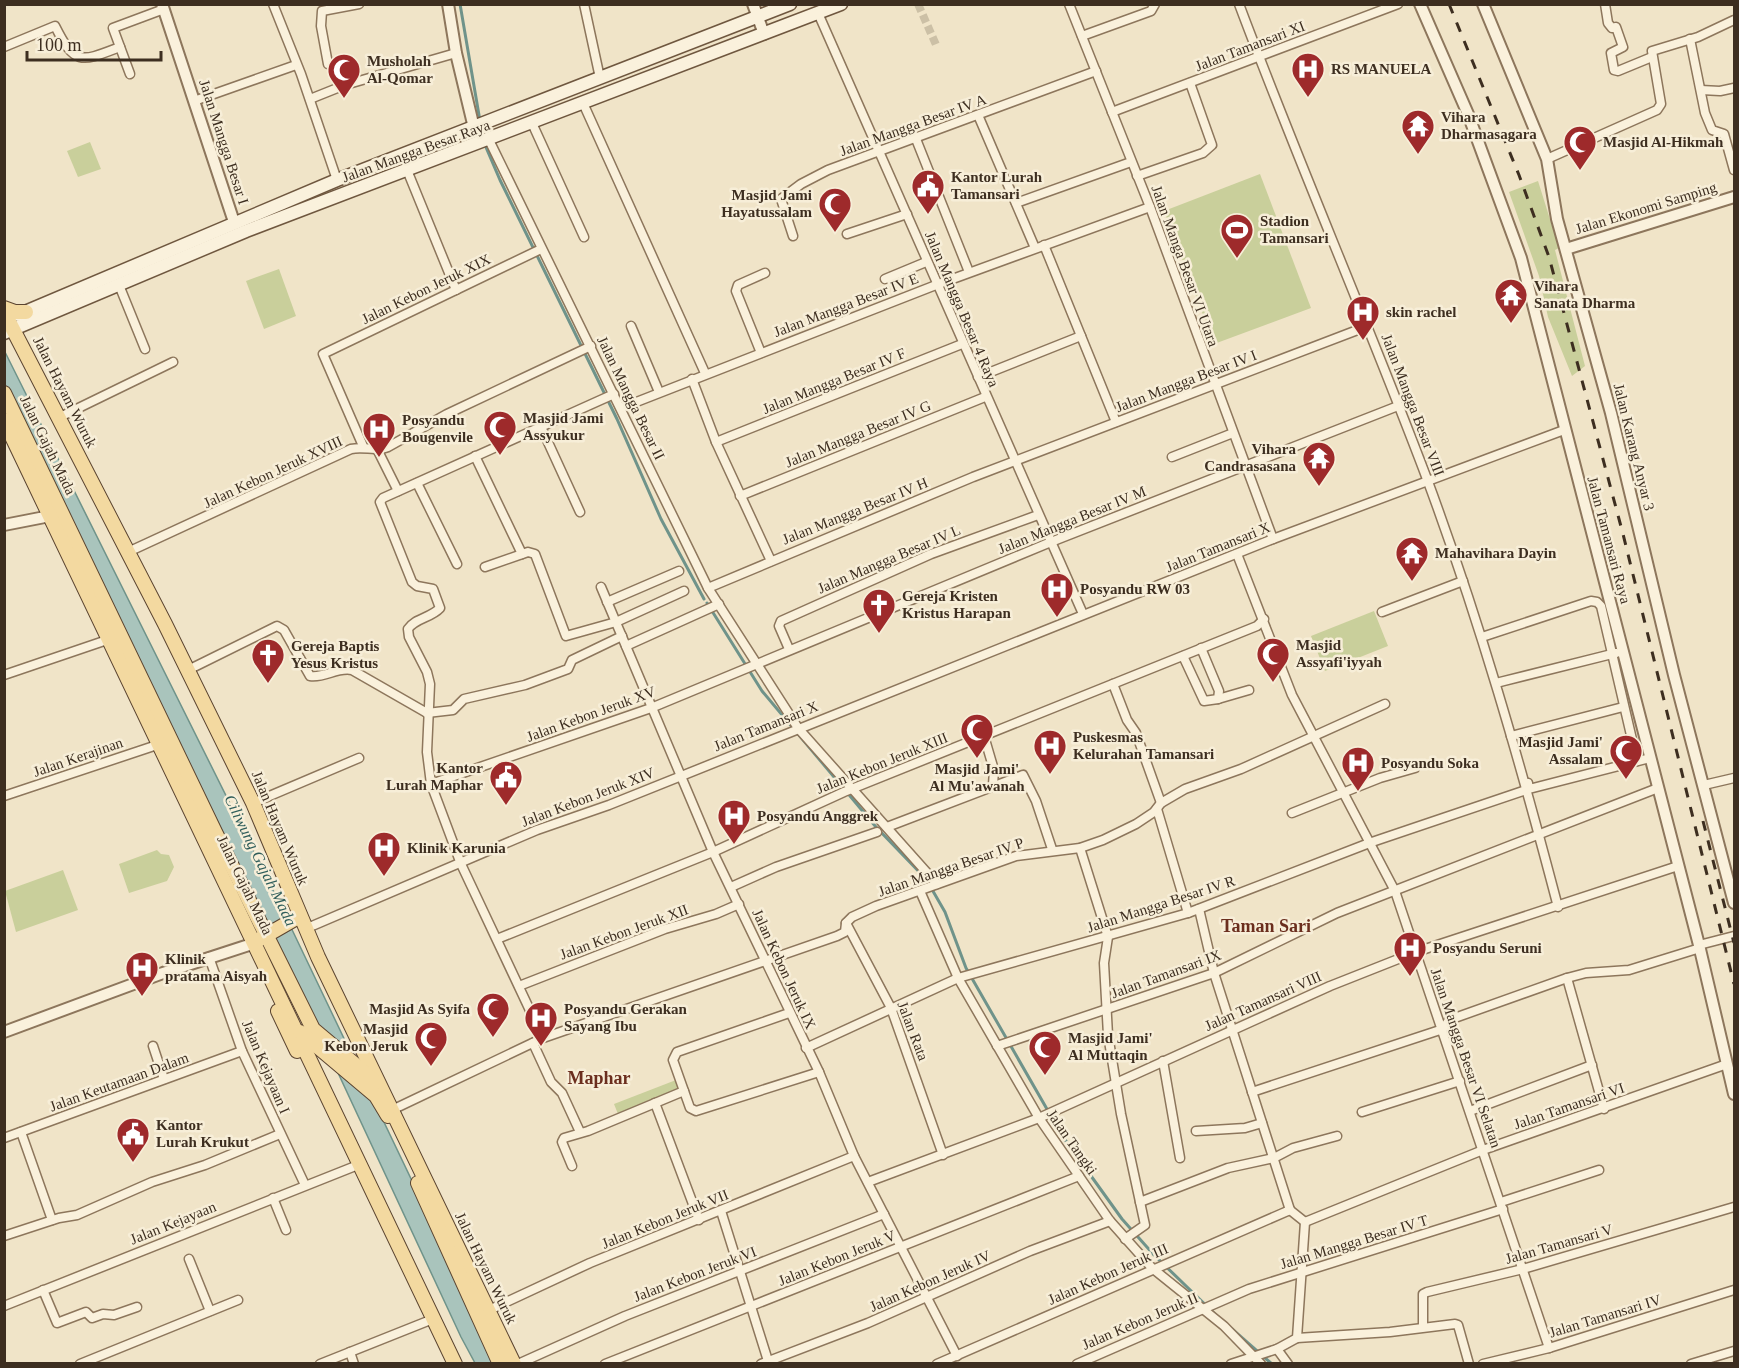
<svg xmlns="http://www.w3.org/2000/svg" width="1739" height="1368" viewBox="0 0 1739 1368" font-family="Georgia,serif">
<rect width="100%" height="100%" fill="#f0e4c8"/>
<g fill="#c9cf9b">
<path d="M90 142 101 169 78 177 67 151Z"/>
<path d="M1260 174 1311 308 1214 344 1164 211Z"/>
<path d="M1538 181 1559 248 1555 250 1585 366 1572 376 1548 317 1539 276 1509 192Z"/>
<path d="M279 269 296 316 264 329 246 281Z"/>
<path d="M1374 611 1388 646 1325 671 1311 636Z"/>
<path d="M157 850 161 854 169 855 174 867 167 881 129 893 119 864Z"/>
<path d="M63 870 78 910 16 932 5 891Z"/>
<path d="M676 1080 679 1089 618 1114 614 1104Z"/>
</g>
<path fill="#a9c4bc" stroke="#6f938a" stroke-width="1.5" d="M4 350 275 894 499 1363H475L461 1337 285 959 5 388Z"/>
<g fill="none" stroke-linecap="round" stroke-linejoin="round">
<g stroke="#6f938a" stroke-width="3">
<path d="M460 4 480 121"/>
<path d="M485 145 500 180 617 419 661 519 704 599"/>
<path d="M707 603 762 691 876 827 926 879 945 912 966 968 1063 1137 1122 1219 1154 1255 1216 1315"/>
<path d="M1232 1329 1272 1364"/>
</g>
<path stroke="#ccc0a6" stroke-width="8" stroke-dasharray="8 4" stroke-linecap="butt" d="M918 4 937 47"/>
<defs>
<g id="minor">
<path d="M273 4 301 74 337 180"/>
<path d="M584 4 600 78"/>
<path d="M1069 4 1150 207 1273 539"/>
<path d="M1239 4C1299 164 1367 320 1427 479 1479 619 1520 762 1558 907"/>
<path d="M1605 4 1608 23 1612 28 1616 27 1623 47 1611 53 1614 70 1618 71 1652 57"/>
<path d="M818 13 1083 614"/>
<path d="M1082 36 1151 11 1155 4"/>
<path d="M1690 39 1705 113 1712 130 1724 134 1734 170"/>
<path d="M4 47 55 26C75 66 81 62 120 47"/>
<path d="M328 64 321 26 322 11 359 4"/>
<path d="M130 74 113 28 164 9"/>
<path d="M1701 90 1720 91 1734 88"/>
<path d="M310 99 345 85 456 53"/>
<path d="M194 101 296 65"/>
<path d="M583 103 705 373"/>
<path d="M1112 112 1398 4"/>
<path d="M978 115 1035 248"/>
<path d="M532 123 584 237"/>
<path d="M916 139 969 272"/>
<path d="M489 140 708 588 798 728 937 884"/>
<path d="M1547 159 1657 110 1661 104 1652 51 1698 37 1734 20"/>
<path d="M407 170 456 290"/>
<path d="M1137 176 1203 153 1212 145 1190 83"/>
<path d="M1016 203 1131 162"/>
<path d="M847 234 907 214"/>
<path d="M793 236 781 199 801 184 828 170 1096 71"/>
<path d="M1044 245 1116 422"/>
<path d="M885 279 926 262"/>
<path d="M119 285 145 349"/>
<path d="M631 326 659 392"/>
<path d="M761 353 736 291 738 285 765 273"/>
<path d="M978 377 1081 336"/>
<path d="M692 379 716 442 771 561"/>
<path d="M621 408 936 285 1150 207"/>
<path d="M60 417 173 362"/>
<path d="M541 427 580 512"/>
<path d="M716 442 962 344"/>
<path d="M363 446 323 354 541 249"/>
<path d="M378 451 398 491"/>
<path d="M475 456 522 554"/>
<path d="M1172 457 1233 433"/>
<path d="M417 483 457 564"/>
<path d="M740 496 985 397"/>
<path d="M128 552 351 449C365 446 375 452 388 447L447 414 591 346"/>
<path d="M1237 554 1292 695 1395 891 1549 1348"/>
<path d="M485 567 528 552 535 554 566 636 616 622 684 591"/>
<path d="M601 587 713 852 819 1072 854 1156 957 1356"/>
<path d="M708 588 973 477 1368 326"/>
<path d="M607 602 679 571"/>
<path d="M1382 612 1463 581"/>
<path d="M1482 637 1591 601 1597 602 1601 606 1637 761"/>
<path d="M626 646 719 604"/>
<path d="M789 649 779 626 781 621 931 554 1038 515"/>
<path d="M1183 656 1204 701 1218 699 1219 691 1201 648"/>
<path d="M188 670 277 626 284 630 310 676C326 678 336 667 352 670L427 713"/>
<path d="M4 675 110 639"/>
<path d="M1496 683 1616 653"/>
<path d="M1113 684 1127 720 1136 733 1161 803"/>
<path d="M1218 699 1249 690"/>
<path d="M427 713 453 710 464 699 525 685 568 669 572 660 622 636"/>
<path d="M984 736 994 770 993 785"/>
<path d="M1511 736 1623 707"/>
<path d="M1528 783 1529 789 1650 758"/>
<path d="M431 784 651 708 1051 542 1398 406"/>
<path d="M1704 785 1734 778"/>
<path d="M4 796 160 744"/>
<path d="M253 803 359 758"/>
<path d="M1157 809 1188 913"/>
<path d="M1292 813 1380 778 1415 768"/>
<path d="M887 827 1023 775 1036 801 1052 849"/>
<path d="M1080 848 1108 937 1104 963 1108 1035 1121 1114 1145 1225 1125 1239"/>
<path d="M731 887 776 867 877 832"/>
<path d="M920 891 958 978 1039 1118 1110 1221 1152 1268 1224 1326 1261 1364"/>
<path d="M1199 909 1214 973 1290 1210"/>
<path d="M846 923 891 1008 943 1155"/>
<path d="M305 929 537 830 609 805 1273 539 1564 430"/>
<path d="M497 939 713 852 844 792 1257 626 1264 619"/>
<path d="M1699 945 1734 936"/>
<path d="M209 957 242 1051 305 1185"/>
<path d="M1567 978 1604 1109"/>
<path d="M519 986 665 929 716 914 739 904"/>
<path d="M789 1013 677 1052 673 1060 690 1108 696 1111 819 1072"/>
<path d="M543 1038 461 864 431 784 427 752 430 684 427 672 409 637 408 629C415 618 431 618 440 608L433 589 417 586 412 582 380 502 383 498 614 394"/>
<path d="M533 1043 551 1082 562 1093 580 1132"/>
<path d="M153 1046 164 1079"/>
<path d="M997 1046 1214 973 1337 913 1658 788"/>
<path d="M806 1048 958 978 1188 913 1372 842 1526 790"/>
<path d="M1163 1061 1180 1158"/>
<path d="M1252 1092 1443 1029 1449 1020 1567 978 1586 973 1629 970 1700 948"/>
<path d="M655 1103 699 1220"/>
<path d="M394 1109 543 1038 837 936 845 932 846 923 852 917 876 906 1016 856 1080 848 1103 840 1136 824 1154 812 1161 803 1185 789 1241 769 1385 704"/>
<path d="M1470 1111 1592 1065"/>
<path d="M1362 1112 1460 1081"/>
<path d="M1196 1131 1245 1128 1262 1123"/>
<path d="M21 1132 52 1220"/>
<path d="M4 1138 242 1051"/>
<path d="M572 1166 562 1142 564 1138 588 1131 684 1091"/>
<path d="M868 1182 1039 1118 1330 986 1416 952 1678 866"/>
<path d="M273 1198 286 1230"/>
<path d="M1140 1202 1228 1168 1274 1158 1293 1148 1337 1136"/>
<path d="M1501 1202 1599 1170"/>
<path d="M1290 1210 1305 1222"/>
<path d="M721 1211 769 1364"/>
<path d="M1305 1222 1483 1150 1727 1064"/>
<path d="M4 1236 59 1218 77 1215 152 1182 205 1165 280 1134"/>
<path d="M189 1259 210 1311"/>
<path d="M43 1290 57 1323 86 1312 92 1318 103 1314 114 1315 137 1307"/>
<path d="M4 1306 353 1167"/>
<path d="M487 1311 590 1263 854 1156"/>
<path d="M1423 1327V1294L1427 1292 1523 1269 1734 1207"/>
<path d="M1297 1338 1390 1332 1455 1324 1458 1325 1469 1364"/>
<path d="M1277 1349 1288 1364"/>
<path d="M350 1352 354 1364"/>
<path d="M80 1364 238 1300"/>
<path d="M320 1364 433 1319"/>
<path d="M518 1364 625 1316 884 1214"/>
<path d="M605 1364 1079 1176"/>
<path d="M761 1364 868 1323 1030 1251 1110 1221"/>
<path d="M937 1364 1290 1210"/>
<path d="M1077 1364 1249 1289 1503 1209"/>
<path d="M1231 1364 1277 1349 1297 1338 1305 1222"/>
<path d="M1483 1364 1549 1348 1734 1290"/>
<path d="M1691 1364 1734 1351"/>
</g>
<g id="tertiary">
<path d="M162 4 234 222"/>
<path d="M448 4 456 53 474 128"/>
<path d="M753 4 764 34"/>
<path d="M1420 4 1468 114 1521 258 1699 945 1734 1094"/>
<path d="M1483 4 1547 159 1557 219 1611 413 1674 675 1734 903"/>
<path d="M1566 249 1734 197"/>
<path d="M4 525 50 516"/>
<path d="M4 1032 163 973 255 943"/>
</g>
<g id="secondary">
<path d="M18 315 337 180 790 4"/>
<path d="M4 333 246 231 841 4"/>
</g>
<g id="primary">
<path d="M4 308 15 312H26"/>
<path d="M4 312 165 624 253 803 318 957 514 1364"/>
<path d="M4 393 215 832 313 1029 376 1082"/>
<path d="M4 420 455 1364"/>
<path d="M260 939 300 916"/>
<path d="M278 1011 297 1051"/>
<path d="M300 1032 376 1096 388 1116"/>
<path d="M418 1183 500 1364"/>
</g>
</defs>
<use href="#minor" stroke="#8d765c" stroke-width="11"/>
<use href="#tertiary" stroke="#8d765c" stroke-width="14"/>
<use href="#secondary" stroke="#6f573f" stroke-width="15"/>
<use href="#primary" stroke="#5b4430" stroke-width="16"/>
<use href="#minor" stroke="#faf1dc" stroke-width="8"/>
<use href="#tertiary" stroke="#faf1dc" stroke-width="10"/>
<use href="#secondary" stroke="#faf1dc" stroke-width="12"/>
<use href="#primary" stroke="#f3d9a0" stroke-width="14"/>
<g stroke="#3d2e20" stroke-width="3" stroke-dasharray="10 10" stroke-linecap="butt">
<path d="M1449 4 1519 175 1549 257 1623 534 1734 984"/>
<path d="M1703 821 1734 943"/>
</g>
</g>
<defs>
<symbol id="hospital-pin" viewBox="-11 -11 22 30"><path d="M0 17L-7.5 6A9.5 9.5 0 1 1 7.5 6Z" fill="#9e2a2b" stroke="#f7eed8"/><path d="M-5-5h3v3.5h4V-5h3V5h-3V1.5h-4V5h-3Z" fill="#fff"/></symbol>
<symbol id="mosque-pin" viewBox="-11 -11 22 30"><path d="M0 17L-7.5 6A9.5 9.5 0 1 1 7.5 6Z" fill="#9e2a2b" stroke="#f7eed8"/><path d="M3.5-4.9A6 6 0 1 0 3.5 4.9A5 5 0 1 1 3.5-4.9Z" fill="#fff"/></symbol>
<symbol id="temple-pin" viewBox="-11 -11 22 30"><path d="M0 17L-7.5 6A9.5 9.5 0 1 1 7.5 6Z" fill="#9e2a2b" stroke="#f7eed8"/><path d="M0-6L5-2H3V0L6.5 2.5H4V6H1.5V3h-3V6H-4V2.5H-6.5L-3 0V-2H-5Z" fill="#fff"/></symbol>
<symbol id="civic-pin" viewBox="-11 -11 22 30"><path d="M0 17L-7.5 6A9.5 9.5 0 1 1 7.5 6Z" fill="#9e2a2b" stroke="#f7eed8"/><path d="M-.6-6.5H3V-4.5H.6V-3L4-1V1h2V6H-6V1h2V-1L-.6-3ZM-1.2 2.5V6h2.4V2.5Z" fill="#fff"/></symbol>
<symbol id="stadium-pin" viewBox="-11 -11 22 30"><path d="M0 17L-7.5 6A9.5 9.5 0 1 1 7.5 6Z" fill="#9e2a2b" stroke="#f7eed8"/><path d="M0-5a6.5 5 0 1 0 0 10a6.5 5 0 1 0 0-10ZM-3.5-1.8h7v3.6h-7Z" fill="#fff"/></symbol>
<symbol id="church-pin" viewBox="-11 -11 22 30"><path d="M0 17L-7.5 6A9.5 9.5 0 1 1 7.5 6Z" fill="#9e2a2b" stroke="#f7eed8"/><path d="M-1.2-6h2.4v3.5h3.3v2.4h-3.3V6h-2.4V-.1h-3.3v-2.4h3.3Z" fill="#fff"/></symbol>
</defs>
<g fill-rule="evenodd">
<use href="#hospital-pin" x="1289" y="50" width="38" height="52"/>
<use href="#mosque-pin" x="325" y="51" width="38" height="52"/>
<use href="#temple-pin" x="1399" y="107" width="38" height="52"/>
<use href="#mosque-pin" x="1561" y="123" width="38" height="52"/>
<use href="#civic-pin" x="909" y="167" width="38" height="52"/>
<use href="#mosque-pin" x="816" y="185" width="38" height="52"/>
<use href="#stadium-pin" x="1218" y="211" width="38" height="52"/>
<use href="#temple-pin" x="1492" y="276" width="38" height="52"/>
<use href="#hospital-pin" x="1344" y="293" width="38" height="52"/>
<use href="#mosque-pin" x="481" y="408" width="38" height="52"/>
<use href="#hospital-pin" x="360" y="410" width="38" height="52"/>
<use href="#temple-pin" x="1300" y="439" width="38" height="52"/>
<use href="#temple-pin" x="1393" y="534" width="38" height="52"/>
<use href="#hospital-pin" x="1038" y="570" width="38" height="52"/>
<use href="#church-pin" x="860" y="586" width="38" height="52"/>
<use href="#mosque-pin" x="1254" y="635" width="38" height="52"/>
<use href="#church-pin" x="249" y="636" width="38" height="52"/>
<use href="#mosque-pin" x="958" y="711" width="38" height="52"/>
<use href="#hospital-pin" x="1031" y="727" width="38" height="52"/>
<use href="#mosque-pin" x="1607" y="732" width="38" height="52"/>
<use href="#hospital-pin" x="1339" y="744" width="38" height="52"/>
<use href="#civic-pin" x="487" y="758" width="38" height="52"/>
<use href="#hospital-pin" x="715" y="797" width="38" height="52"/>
<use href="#hospital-pin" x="365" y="829" width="38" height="52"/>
<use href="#hospital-pin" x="1391" y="929" width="38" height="52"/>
<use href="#hospital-pin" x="123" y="949" width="38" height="52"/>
<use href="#mosque-pin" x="474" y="990" width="38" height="52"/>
<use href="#hospital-pin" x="522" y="999" width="38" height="52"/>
<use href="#mosque-pin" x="412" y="1019" width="38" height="52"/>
<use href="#mosque-pin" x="1026" y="1028" width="38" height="52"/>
<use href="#civic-pin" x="114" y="1115" width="38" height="52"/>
</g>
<g text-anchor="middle" stroke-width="5" stroke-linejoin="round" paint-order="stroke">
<g font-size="15" fill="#3d2e20" stroke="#f7eed8">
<text transform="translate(1250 46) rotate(-21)" y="5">Jalan Tamansari XI</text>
<text transform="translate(913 125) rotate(-20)" y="5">Jalan Mangga Besar IV A</text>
<text transform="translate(224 142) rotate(72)" y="5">Jalan Mangga Besar I</text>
<text transform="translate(416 151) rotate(-20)" y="5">Jalan Mangga Besar Raya</text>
<text transform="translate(1646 208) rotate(-17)" y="5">Jalan Ekonomi Samping</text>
<text transform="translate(1185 266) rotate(70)" y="5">Jalan Manga Besar VI Utara</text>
<text transform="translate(426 289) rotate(-26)" y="5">Jalan Kebon Jeruk XIX</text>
<text transform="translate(846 305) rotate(-21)" y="5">Jalan Mangga Besar IV E</text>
<text transform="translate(962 309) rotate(67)" y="5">Jalan Mangga Besar 4 Raya</text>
<text transform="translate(834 381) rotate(-22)" y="5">Jalan Mangga Besar IV F</text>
<text transform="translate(1186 381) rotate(-21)" y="5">Jalan Mangga Besar IV I</text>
<text transform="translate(65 392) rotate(63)" y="5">Jalan Hayam Wuruk</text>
<text transform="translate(631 398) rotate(64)" y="5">Jalan Mangga Besar II</text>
<text transform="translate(1413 405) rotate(69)" y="5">Jalan Mangga Besar VIII</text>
<text transform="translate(858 434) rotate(-22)" y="5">Jalan Mangga Besar IV G</text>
<text transform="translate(48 445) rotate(64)" y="5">Jalan Gajah Mada</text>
<text transform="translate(1634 447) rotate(76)" y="5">Jalan Karang Anyar 3</text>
<text transform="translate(273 472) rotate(-25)" y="5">Jalan Kebon Jeruk XVIII</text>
<text transform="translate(855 511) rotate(-22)" y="5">Jalan Mangga Besar IV H</text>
<text transform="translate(1072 520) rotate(-22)" y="5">Jalan Mangga Besar IV M</text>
<text transform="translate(1609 540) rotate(75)" y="5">Jalan Tamansari Raya</text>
<text transform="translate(1218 547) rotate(-22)" y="5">Jalan Tamansari X</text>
<text transform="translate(889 559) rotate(-23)" y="5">Jalan Mangga Besar IV L</text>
<text transform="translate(591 714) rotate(-20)" y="5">Jalan Kebon Jeruk XV</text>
<text transform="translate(766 726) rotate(-22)" y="5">Jalan Tamansari X</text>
<text transform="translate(78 757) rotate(-19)" y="5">Jalan Kerajinan</text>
<text transform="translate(882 763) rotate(-22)" y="5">Jalan Kebon Jeruk XIII</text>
<text transform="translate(588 797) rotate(-21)" y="5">Jalan Kebon Jeruk XIV</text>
<text transform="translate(280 828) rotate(67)" y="5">Jalan Hayam Wuruk</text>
<text transform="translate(951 867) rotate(-19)" y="5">Jalan Mangga Besar IV P</text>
<text transform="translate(245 885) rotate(64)" y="5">Jalan Gajah Mada</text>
<text transform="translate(1161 904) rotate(-18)" y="5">Jalan Mangga Besar IV R</text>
<text transform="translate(624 932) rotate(-20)" y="5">Jalan Kebon Jeruk XII</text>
<text transform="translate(784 969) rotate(65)" y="5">Jalan Kebon Jeruk IX</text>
<text transform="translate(1166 974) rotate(-20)" y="5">Jalan Tamansari IX</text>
<text transform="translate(1263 1001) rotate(-24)" y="5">Jalan Tamansari VIII</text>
<text transform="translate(913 1031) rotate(69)" y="5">Jalan Rata</text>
<text transform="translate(1466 1058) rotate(71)" y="5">Jalan Mangga Besar VI Selatan</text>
<text transform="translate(266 1067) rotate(67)" y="5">Jalan Kejayaan I</text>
<text transform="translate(119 1082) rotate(-20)" y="5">Jalan Keutamaan Dalam</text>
<text transform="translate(1569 1106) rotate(-19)" y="5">Jalan Tamansari VI</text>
<text transform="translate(1072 1142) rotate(55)" y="5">Jalan Tangki</text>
<text transform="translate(665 1219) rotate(-22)" y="5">Jalan Kebon Jeruk VII</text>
<text transform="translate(173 1223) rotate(-22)" y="5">Jalan Kejayaan</text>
<text transform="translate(1354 1242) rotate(-17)" y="5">Jalan Mangga Besar IV T</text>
<text transform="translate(1559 1244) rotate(-16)" y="5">Jalan Tamansari V</text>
<text transform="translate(837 1258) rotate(-22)" y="5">Jalan Kebon Jeruk V</text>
<text transform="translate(486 1268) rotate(64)" y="5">Jalan Hayam Wuruk</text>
<text transform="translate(695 1274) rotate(-21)" y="5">Jalan Kebon Jeruk VI</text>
<text transform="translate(1108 1274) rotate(-24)" y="5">Jalan Kebon Jeruk III</text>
<text transform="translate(930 1281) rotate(-24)" y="5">Jalan Kebon Jeruk IV</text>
<text transform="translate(1605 1316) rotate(-17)" y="5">Jalan Tamansari IV</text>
<text transform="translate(1140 1321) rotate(-23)" y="5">Jalan Kebon Jeruk II</text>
</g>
<g font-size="15" font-weight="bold" fill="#3d2e20" stroke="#f7eed8" text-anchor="start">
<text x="367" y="66">Musholah<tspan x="367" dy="17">Al-Qomar</tspan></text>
<text x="1331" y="74">RS MANUELA</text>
<text x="1441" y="122">Vihara<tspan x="1441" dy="17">Dharmasagara</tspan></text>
<text x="1603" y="147">Masjid Al-Hikmah</text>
<text x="951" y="182">Kantor Lurah<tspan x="951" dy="17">Tamansari</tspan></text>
<text x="812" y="200" text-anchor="end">Masjid Jami<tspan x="812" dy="17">Hayatussalam</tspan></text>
<text x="1260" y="226">Stadion<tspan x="1260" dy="17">Tamansari</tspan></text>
<text x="1534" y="291">Vihara<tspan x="1534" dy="17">Sanata Dharma</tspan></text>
<text x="1386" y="317">skin rachel</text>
<text x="523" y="423">Masjid Jami<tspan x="523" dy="17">Assyukur</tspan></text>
<text x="402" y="425">Posyandu<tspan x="402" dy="17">Bougenvile</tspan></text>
<text x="1296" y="454" text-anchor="end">Vihara<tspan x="1296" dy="17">Candrasasana</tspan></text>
<text x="1435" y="558">Mahavihara Dayin</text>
<text x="1080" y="594">Posyandu RW 03</text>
<text x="902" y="601">Gereja Kristen<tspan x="902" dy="17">Kristus Harapan</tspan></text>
<text x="1296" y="650">Masjid<tspan x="1296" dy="17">Assyafi'iyyah</tspan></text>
<text x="291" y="651">Gereja Baptis<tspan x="291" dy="17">Yesus Kristus</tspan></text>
<text x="1073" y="742">Puskesmas<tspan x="1073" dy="17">Kelurahan Tamansari</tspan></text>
<text x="1603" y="747" text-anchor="end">Masjid Jami'<tspan x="1603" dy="17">Assalam</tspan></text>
<text x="1381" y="768">Posyandu Soka</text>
<text x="483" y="773" text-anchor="end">Kantor<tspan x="483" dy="17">Lurah Maphar</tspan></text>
<text x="977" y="774" text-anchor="middle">Masjid Jami'<tspan x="977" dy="17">Al Mu'awanah</tspan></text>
<text x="757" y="821">Posyandu Anggrek</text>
<text x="407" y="853">Klinik Karunia</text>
<text x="1433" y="953">Posyandu Seruni</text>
<text x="165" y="964">Klinik<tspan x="165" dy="17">pratama Aisyah</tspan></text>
<text x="470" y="1014" text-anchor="end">Masjid As Syifa</text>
<text x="564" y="1014">Posyandu Gerakan<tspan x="564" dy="17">Sayang Ibu</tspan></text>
<text x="408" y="1034" text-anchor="end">Masjid<tspan x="408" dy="17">Kebon Jeruk</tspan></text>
<text x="1068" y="1043">Masjid Jami'<tspan x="1068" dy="17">Al Muttaqin</tspan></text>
<text x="156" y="1130">Kantor<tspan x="156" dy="17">Lurah Krukut</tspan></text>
</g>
<g font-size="16" font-style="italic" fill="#2f5d5a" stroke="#f7eed8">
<text transform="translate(261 860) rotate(64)" y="6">Ciliwung Gajah Mada</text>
</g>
<g font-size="18" font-weight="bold" fill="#6b2e1e" stroke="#f7eed8">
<text x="1266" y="932">Taman Sari</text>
<text x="599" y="1084">Maphar</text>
</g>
</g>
<rect width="1739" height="1368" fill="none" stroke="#3d2e20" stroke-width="12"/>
<path d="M27 51v9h134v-9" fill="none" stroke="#3d2e20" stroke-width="3"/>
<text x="36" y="51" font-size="18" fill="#3d2e20" stroke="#f7eed8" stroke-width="4.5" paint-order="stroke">100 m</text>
</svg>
